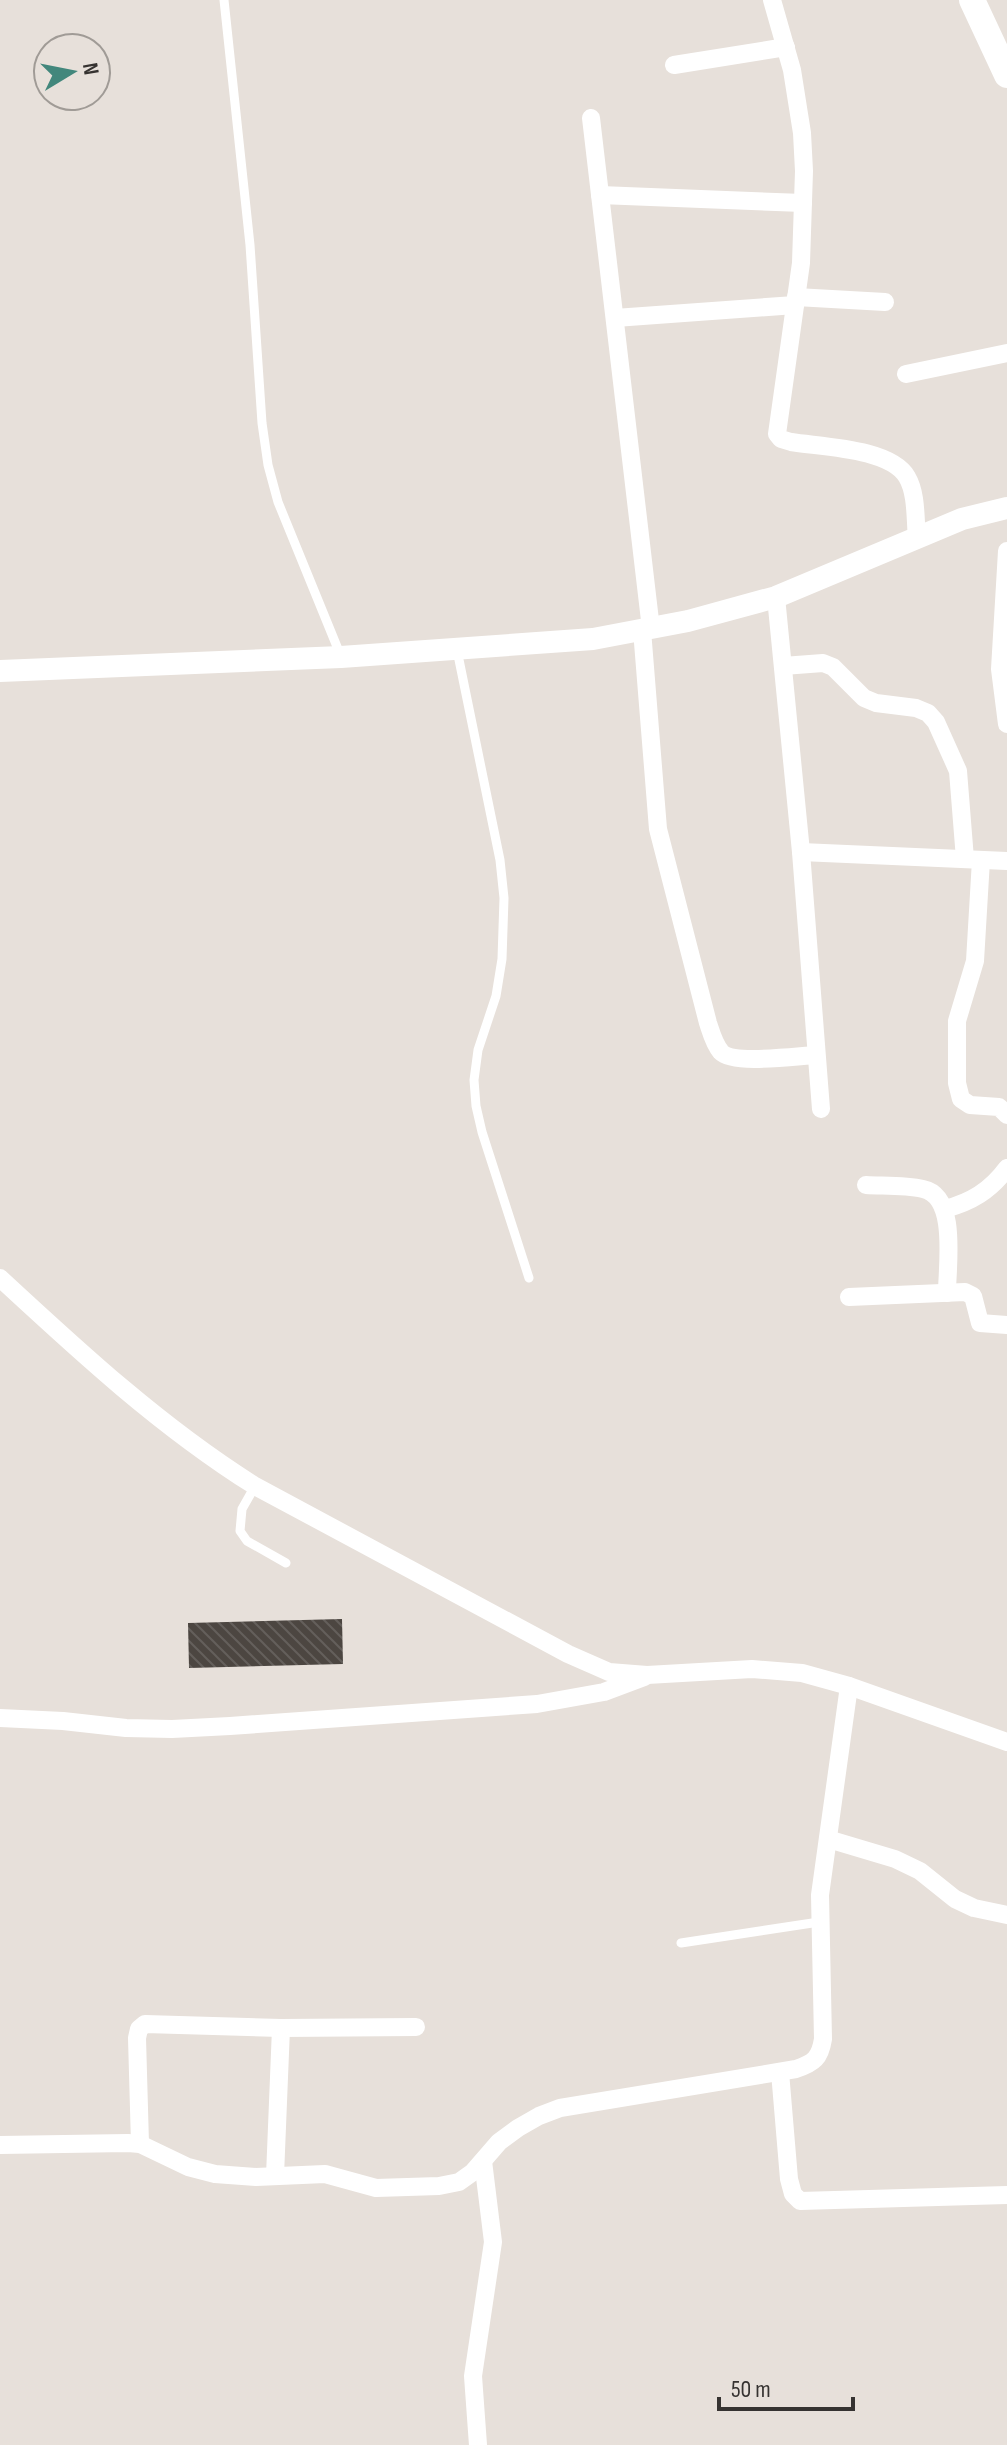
<svg xmlns="http://www.w3.org/2000/svg" width="1007" height="2445" viewBox="0 0 1007 2445" font-family="'Sofia Sans Condensed',sans-serif">
<defs>
<pattern id="building-back-hatch" width="6" height="6" patternUnits="userSpaceOnUse" patternTransform="scale(2)"><rect width="6" height="6" fill="#4c4641"/><path d="M-1 5l2 2M0 0l6 6M5-1l2 2" fill="none" stroke="#645f5b"/></pattern>
</defs>
<rect width="100%" height="100%" fill="#e7e0da"/>
<path fill="url(#building-back-hatch)" d="M342 1619 343 1664 189 1668 188 1623Z"/>
<g fill="none" stroke-linecap="round" stroke-linejoin="round">
<g stroke="#fff" stroke-width="9">
<path d="M224 0 250 245 262 423 268 465 278 502 340 654"/>
<path d="M457 650 500 860 504 898 502 959 496 996 478 1050 474 1080 476 1106 482 1132 529 1278"/>
<path d="M255 1486 242 1509 240 1531 247 1541 286 1563"/>
<path d="M681 1943 819 1922"/>
</g>
<g stroke="#fff" stroke-width="18">
<path d="M772 0 792 70 802 133 804 171 801 263 777 434 781 439 791 442C821 447 890 448 907 477 917 494 915 519 917 538"/>
<path d="M674 65 786 47"/>
<path d="M591 118 651 629"/>
<path d="M600 195 803 203"/>
<path d="M796 297 885 302"/>
<path d="M615 318 795 305"/>
<path d="M906 374 1007 353"/>
<path d="M1007 551 1000 669 1007 724"/>
<path d="M776 597 801 852 821 1109"/>
<path d="M642 630 658 829 708 1023C711 1032 714 1044 721 1052 733 1065 796 1056 816 1055"/>
<path d="M783 666 823 663 833 667 864 698 876 703 916 708 928 713 936 722 958 771 965 859"/>
<path d="M801 852 1007 861"/>
<path d="M981 860 975 961 957 1021V1083L961 1099 970 1105 999 1107 1007 1115"/>
<path d="M866 1185C884 1186 905 1185 923 1189 958 1196 947 1266 947 1293"/>
<path d="M945 1209C971 1202 990 1191 1007 1168"/>
<path d="M0 1278C81 1353 161 1427 255 1486L568 1654 609 1672 647 1675 752 1669 802 1673 849 1686 1007 1742"/>
<path d="M849 1297 965 1292 973 1296 980 1323 1007 1325"/>
<path d="M0 1718 63 1721 126 1728 172 1729 230 1726 537 1704 604 1692 644 1677"/>
<path d="M828 1839 895 1859 920 1871 955 1899 974 1908 1007 1915"/>
<path d="M780 2072 789 2179 793 2194 800 2201 1007 2195"/>
<path d="M140 2144 137 2038 139 2029 145 2024 281 2028 416 2027"/>
<path d="M0 2145 128 2143 140 2144 188 2167 215 2174 256 2177 325 2174 376 2188 439 2186 459 2182 473 2172 499 2142 518 2128 539 2116 560 2108 796 2069C814 2063 820 2058 823 2039L820 1895 849 1686"/>
<path d="M275 2176 281 2028"/>
<path d="M478 2445 473 2376 493 2242 483 2161"/>
</g>
<path stroke="#fff" stroke-width="22" d="M0 671 341 657 593 639 688 621 776 597 962 519 1007 508"/>
<path stroke="#fff" stroke-width="26" d="M972 0 1007 75"/>
</g>
<g transform="translate(72 72) rotate(80)"><circle r="38" fill="#e7e0da" stroke="#a09b96" stroke-width="2"/>
<path d="M0-6L14 30L0 20L-14 30Z" fill="#42877c"/>
<text y="-12" font-size="22" font-weight="bold" text-anchor="middle" fill="#363331">N</text>
</g>
<path d="M719 2397v12h134v-12" fill="none" stroke="#363331" stroke-width="4"/>
<text x="731" y="2397" font-size="24" fill="#363331" stroke="#e7e0da" stroke-width="6" paint-order="stroke">50 m</text>
</svg>
